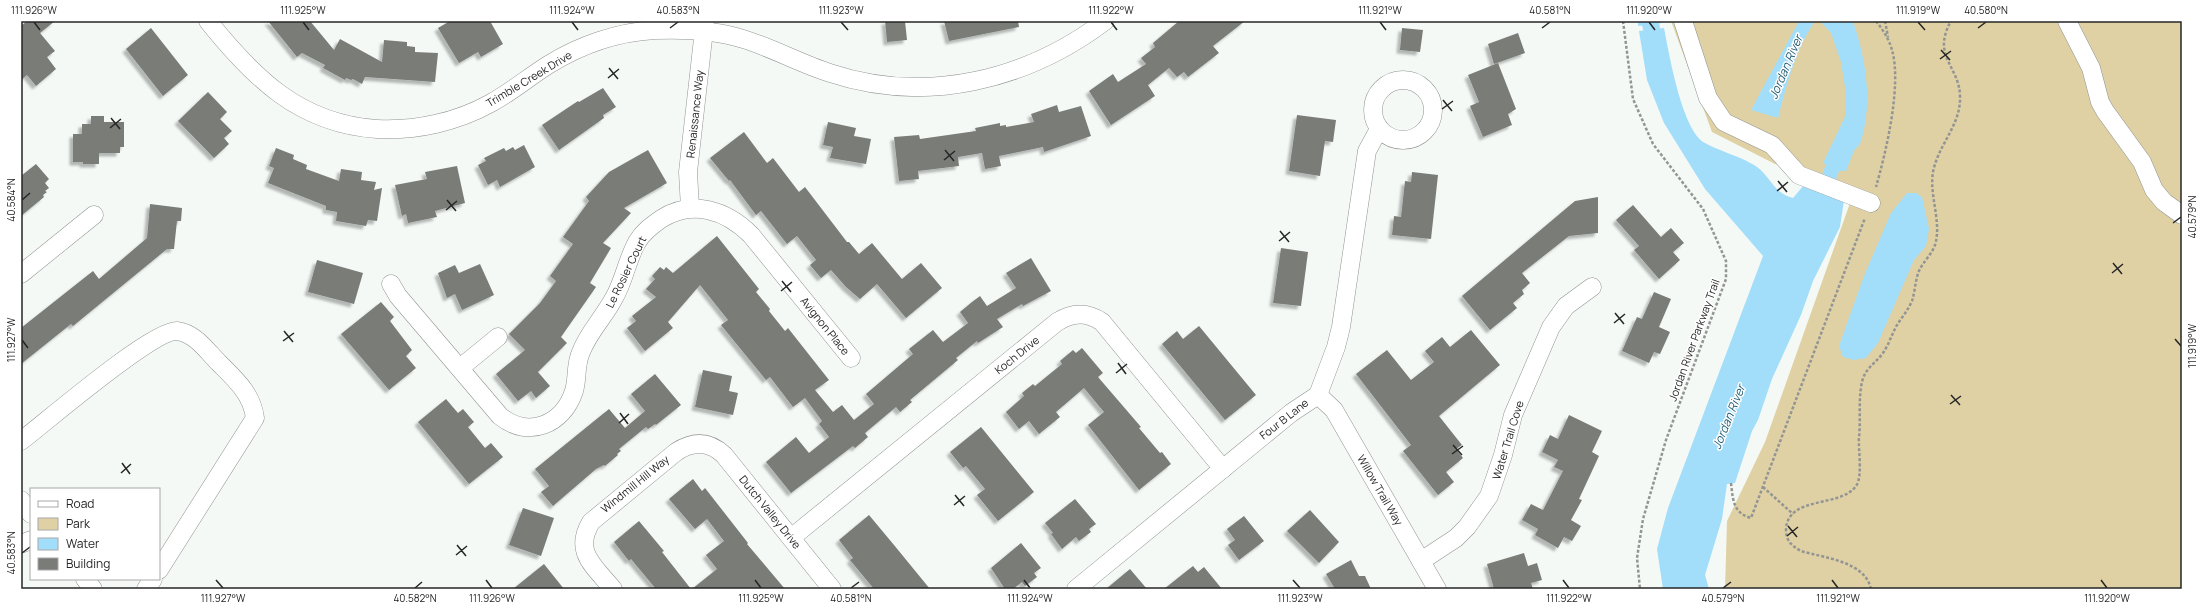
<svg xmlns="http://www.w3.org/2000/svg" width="2203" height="610" viewBox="0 0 2203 610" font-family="Manrope,sans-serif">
<defs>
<filter id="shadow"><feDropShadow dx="-3.5" dy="3.5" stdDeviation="1" flood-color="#0004"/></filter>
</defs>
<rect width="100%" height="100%" fill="#f4f9f6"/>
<path fill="#e0d1a5" d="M1671 21H2182V589H1725L1727 521 1765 442 1855 189 1775 164 1712 132Z"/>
<g fill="#a2defa">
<path d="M1638 21H1661L1662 23 1638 26Z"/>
<path d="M1799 21H1815C1795 50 1787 85 1778 118L1751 110Z"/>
<path d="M1820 21H1853C1866 60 1873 101 1861 141 1860 145 1856 148 1854 151 1851 157 1849 165 1846 171H1839L1831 194 1844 200 1840 227 1813 281 1801 315 1772 379 1758 420 1752 431 1735 483 1727 484 1722 519 1705 575 1709 589H1663L1657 549 1668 508 1763 256 1705 189 1664 123 1647 80 1639 31 1664 28C1669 53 1682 131 1705 143 1719 151 1745 158 1757 167 1771 177 1774 194 1793 198L1804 185 1817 188 1826 164 1823 163 1845 117 1846 94 1841 62 1831 33Z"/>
<path d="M1907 193H1916L1922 197 1929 229 1926 246 1914 260 1878 343 1866 358 1854 360 1843 357 1839 346 1864 276 1891 213Z"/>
</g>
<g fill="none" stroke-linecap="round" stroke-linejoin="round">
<path stroke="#a2defa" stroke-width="17" d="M1650 21 1656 52"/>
</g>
<g fill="#7a7c78" filter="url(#shadow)">
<path d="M27 21H55L40 33 55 51 47 57 56 69 36 86 27 75 21 80V26Z"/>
<path d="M268 21H310L334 50 340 39 382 62 384 40 407 42V46L415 47V52L438 53 435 82 365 77 362 84 353 79 351 80 346 78 345 80 323 68 325 65 302 53 297 57Z"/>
<path d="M450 21H490L503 44 481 57 478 52 459 63 438 28Z"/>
<path d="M885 21H905L907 40 887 42Z"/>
<path d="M944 21H1018L1019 27 949 41Z"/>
<path d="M1179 21H1245L1213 46 1219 53 1188 77 1184 72 1177 77 1169 68 1148 85 1155 96 1111 125 1089 91 1113 74 1118 82 1146 64 1141 58 1155 47 1153 43Z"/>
<path d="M151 28 188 75 163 96 126 49Z"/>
<path d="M1402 28 1423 30 1420 52 1400 50Z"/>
<path d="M1518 33 1525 53 1494 64 1488 44Z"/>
<path d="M1498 63 1516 109 1508 114 1512 125 1483 137 1470 106 1479 102 1468 75Z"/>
<path d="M603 88 616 107 603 115 604 118 559 150 542 125 578 101 579 102Z"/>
<path d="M208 92 227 112 220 119 232 131 224 138 229 144 214 158 178 121Z"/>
<path d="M1057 105 1059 112 1081 106 1091 136 1044 152 1043 147 999 156 1001 166 985 169 982 153 958 157 959 166 918 171 919 179 899 181 894 137 919 135 920 139 976 131 975 128 1000 123V126L1006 125V127L1034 122 1031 114Z"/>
<path d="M1297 115 1336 120 1333 142 1325 141 1320 176 1289 171Z"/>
<path d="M91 116H104V122H124V147H120V153H99V164H83V162H73V134H82V124H91Z"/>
<path d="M828 122 856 128 854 136 871 139 866 164 830 158 833 147 823 145Z"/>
<path d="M744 132 767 163 773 158 799 192 805 187 847 242H849L859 254 872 243 902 279 921 263 942 288 906 318 877 284 860 299 846 287 831 270 821 278 810 265 816 260 797 236 787 244 761 211 756 215 730 180 729 181 710 158Z"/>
<path d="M524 145 535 167 500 187 497 180 488 185 478 165 486 161 484 158 504 148 506 151 513 147 515 150Z"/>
<path d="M276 148 294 155 293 159 307 165 306 169 339 181 341 169 362 172 361 180 376 182 374 190 382 188 377 221 368 220 366 226 336 221 337 212 326 210V206L268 183 274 168 269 166Z"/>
<path d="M648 150 667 183 624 208 631 213 603 243 611 248 590 283 596 287 561 337 567 343 538 372 550 386 536 398 531 391 518 401 496 374 525 350 509 334 540 303 556 281 550 276 573 244 563 237 589 201 586 197 609 172Z"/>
<path d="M36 164 49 179 45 183 49 188 45 191 47 192 43 195 44 197 21 216V176Z"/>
<path d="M457 166 465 203 435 211 437 217 408 223 406 214 402 216 395 185 427 179 425 172Z"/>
<path d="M1412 172 1438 175 1431 239 1392 235 1394 216 1401 217 1405 181 1411 182Z"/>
<path d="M1598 197V233L1569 236 1522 273 1530 283 1522 290 1524 294 1513 303 1517 308 1490 330 1462 296 1575 201Z"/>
<path d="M150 204 182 208 181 221H177L174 249H167L73 326 71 324 21 364V328L93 271 99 279 147 238Z"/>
<path d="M1633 205 1661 237 1671 228 1684 243 1673 252 1680 260 1659 279 1634 250 1639 246 1616 220Z"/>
<path d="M717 236 759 289 756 292 770 309 769 311 785 331 788 328 829 380 815 390 833 412 842 405 854 420 874 404 866 394 913 354 909 349 933 330 943 342 968 323 960 312 972 302 980 296 987 306 1016 288 1006 273 1031 258 1051 291 1023 306 1022 304 997 319 1003 327 978 343 977 341 956 358 958 360 910 400 912 402 900 412 896 407 865 433 868 437 855 448 853 446 791 493 766 462 796 437 809 453 829 437 819 424 822 421 805 398 793 407 770 377 766 380 721 325 728 320 700 285 668 322 673 328 645 351 627 328 636 321 632 316 656 297 646 289 655 279 652 276 660 267 664 270 666 267 673 273Z"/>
<path d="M1281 248 1308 252 1301 306 1273 303Z"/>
<path d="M317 260 363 273 354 304 308 292Z"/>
<path d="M480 264 494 295 462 310 455 294 447 298 438 273 455 265 459 273Z"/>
<path d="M1654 292 1671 299 1659 327 1670 332 1660 354 1654 352 1649 363 1622 351 1637 317 1642 319Z"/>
<path d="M381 302 394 317 390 321 412 350 406 356 416 368 389 390 341 334Z"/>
<path d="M1199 326 1256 395 1225 420 1162 344 1177 331 1183 339Z"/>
<path d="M1471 330 1500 365 1439 416 1462 445 1456 449 1463 458 1446 472 1454 482 1438 495 1403 451 1411 445 1356 374 1387 350 1411 380 1434 362 1425 351 1442 337 1450 347Z"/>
<path d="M1082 348 1103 373 1098 377 1141 427 1139 428 1160 453 1162 452 1171 464 1139 490 1088 425 1104 412 1084 388 1056 412 1060 417 1039 434 1029 421 1019 429 1006 412 1024 396 1022 393 1033 384 1035 386 1062 364 1060 361 1073 350 1076 353Z"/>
<path d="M703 370 732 376 729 391 738 393 733 415 695 407Z"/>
<path d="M655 374 681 405 656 425 655 424 648 429 646 427 619 449 621 451 617 454 618 455 605 466 604 465 596 469 553 506 541 492 549 486 535 469 609 409 625 428 645 411 631 394Z"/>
<path d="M446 399 458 413 463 409 474 422 468 427 485 448 491 443 503 457 469 484 418 422Z"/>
<path d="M1569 415 1602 431 1592 452 1599 456 1579 499 1582 500 1571 520 1581 526 1572 541 1564 537 1558 548 1535 535 1538 529 1522 520 1531 504 1543 510 1563 471 1554 467 1558 460 1542 452 1550 435 1558 439Z"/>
<path d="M981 427 1034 492 998 521 977 495 985 489 966 466 963 468 950 452Z"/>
<path d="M693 479 702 491 705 488 748 543 747 544 785 589H692L717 569 706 555 724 541 707 519 695 529 669 499Z"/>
<path d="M1075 499 1096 524 1089 529 1091 532 1079 541 1076 537 1062 549 1051 534 1053 533 1045 523Z"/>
<path d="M523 508 554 518 541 556 509 545Z"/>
<path d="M1310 510 1339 542 1319 563 1287 531Z"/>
<path d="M869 515 894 545 930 589H874L850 560 853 558 839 540Z"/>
<path d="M1244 516 1264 541 1239 560 1228 545 1235 540 1227 529Z"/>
<path d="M639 521 664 551 662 552 691 589H656L631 559 629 561 614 542Z"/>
<path d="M1021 543 1041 568 1034 573 1037 577 1025 586 1022 582 1013 589H1005L991 568Z"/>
<path d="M1524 553 1528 566 1537 563 1542 580 1531 583 1533 589H1494L1487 564Z"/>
<path d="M1351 560 1359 576H1365L1371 589H1335L1326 574Z"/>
<path d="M544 564 564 589H513Z"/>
<path d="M1193 566 1198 572 1204 567 1222 589H1164Z"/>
<path d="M1130 569 1147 589H1106Z"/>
</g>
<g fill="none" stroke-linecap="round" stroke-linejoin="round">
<defs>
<g id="minor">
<path d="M208 21C253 77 299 124 377 129 416 131 457 122 491 103 511 92 529 77 548 65 580 45 618 32 655 30 684 29 716 30 743 39 773 48 801 64 830 73 926 105 1027 80 1105 21"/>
<path d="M1683 21 1708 98 1724 122 1772 145 1799 175 1871 203"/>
<path d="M2067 21 2091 68 2100 102 2105 111 2142 162 2154 190 2164 202 2182 215"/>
<circle cx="1403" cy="110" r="30"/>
<path d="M690 208 688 172 705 21"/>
<path d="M21 274 94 215"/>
<path d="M391 284 398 296 500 416C528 439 563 425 574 391 578 378 575 365 581 352 588 333 604 317 614 298 624 281 627 260 637 242 643 232 651 226 661 219 692 199 726 210 751 235L851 358"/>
<path d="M460 368 498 337"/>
<path d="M1318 395 1334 410 1437 589"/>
<path d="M21 441C46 422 152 330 177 331 195 333 207 351 219 363 236 380 252 394 255 418L159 570"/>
<path d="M21 500 31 514"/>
<path d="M791 538 1057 322C1073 312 1087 312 1102 322L1223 469"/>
<path d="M21 544 31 540"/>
<path d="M1421 561 1456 538 1467 527 1489 496 1503 455 1513 415 1551 327 1566 306 1592 287"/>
<path d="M85 579 93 589"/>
<path d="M146 589 153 579"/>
<path d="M613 589C594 566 573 552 591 522L676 452C693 441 709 441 724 455L832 589"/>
<path d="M1076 589 1291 413 1318 395 1336 347 1341 327 1367 151 1379 129"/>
</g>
</defs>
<use href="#minor" stroke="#909492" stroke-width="19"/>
<g stroke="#929593" stroke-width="2.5" stroke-dasharray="3 2" stroke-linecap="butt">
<path d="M1623 21 1633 99 1653 144 1703 209 1726 261V279L1666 440 1643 519 1637 558 1640 589"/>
<path d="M1876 21C1883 30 1889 39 1892 50 1902 85 1886 152 1876 187"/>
<path d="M1885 21 1888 37"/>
<path d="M1731 483C1733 500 1733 513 1751 518L1865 218"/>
<path d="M1763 487 1793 514"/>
<path d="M1871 589C1865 561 1824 558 1801 551 1792 546 1786 541 1786 530 1787 495 1841 508 1856 486 1863 477 1858 449 1859 437 1861 419 1858 400 1862 382 1865 368 1876 363 1883 353 1889 344 1892 334 1897 325 1902 317 1908 310 1912 301 1915 292 1915 281 1919 271 1923 262 1932 254 1935 245 1942 222 1929 196 1933 172 1938 145 1961 125 1960 97 1960 66 1931 57 1951 21"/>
</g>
<use href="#minor" stroke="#fff" stroke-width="18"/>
</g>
<path fill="none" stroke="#252625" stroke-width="1.5" d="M34 22 40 30M303 22 309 30M572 22 578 30M841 22 848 30M1111 22 1117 30M1380 22 1386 30M1649 22 1655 30M1918 22 1925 30M670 28 678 22M1542 28 1550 22M1978 28 1986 22M1941 50 1950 60M1940 59 1951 51M609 68 618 79M608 78 619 69M1443 100 1452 111M1442 109 1453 101M111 118 120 129M110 128 121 119M945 150 954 161M944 160 955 151M1778 181 1787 192M1777 191 1788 182M22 200 30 193M447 200 456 211M446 210 457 201M2173 223 2181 217M1280 231 1289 242M1279 241 1290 232M2113 263 2122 274M2112 273 2123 264M782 281 791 292M781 291 792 282M1615 313 1624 324M1614 323 1625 314M284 331 293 342M2175 339 2181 346M22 340 28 348M283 341 294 333M1118 363 1126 374M1116 373 1127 364M1951 395 1960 405M1950 404 1961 396M620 413 628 424M619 423 629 414M1453 445 1462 455M1452 454 1463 446M122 463 130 474M121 473 131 464M955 495 964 506M954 505 965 496M1788 526 1797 537M1787 536 1798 527M457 545 466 556M22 553 30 547M456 555 467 546M216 580 223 588M486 580 492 588M755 580 761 588M1024 580 1030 588M1293 580 1300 588M1563 580 1569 588M1832 580 1838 588M2101 580 2107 588M415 588 422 582M851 588 859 582M1723 588 1731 582"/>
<g text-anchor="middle" stroke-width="3" stroke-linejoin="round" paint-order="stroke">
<g font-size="11" fill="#252625" stroke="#fff">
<text transform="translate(529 79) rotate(-31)" y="4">Trimble Creek Drive</text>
<text transform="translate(695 114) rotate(-84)" y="4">Renaissance Way</text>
<text transform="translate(626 272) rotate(-64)" y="4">Le Rosier Court</text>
<text transform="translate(825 326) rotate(51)" y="4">Avignon Place</text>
<text transform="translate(1694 340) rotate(-70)" y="4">Jordan River Parkway Trail</text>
<text transform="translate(1017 355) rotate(-39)" y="4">Koch Drive</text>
<text transform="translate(1284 419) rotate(-38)" y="4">Four B Lane</text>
<text transform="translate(1508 440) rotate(-73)" y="4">Water Trail Cove</text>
<text transform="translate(635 484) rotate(-39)" y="4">Windmill Hill Way</text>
<text transform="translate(1380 490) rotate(60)" y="4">Willow Trail Way</text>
<text transform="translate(770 512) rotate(51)" y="4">Dutch Valley Drive</text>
</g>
<g font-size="12" font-style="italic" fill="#215c74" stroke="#fff">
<text transform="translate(1786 67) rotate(-67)" y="4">Jordan River</text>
<text transform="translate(1729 417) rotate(-68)" y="4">Jordan River</text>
</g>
</g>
<rect width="2203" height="610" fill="none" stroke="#ffffff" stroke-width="44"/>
<rect x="30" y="488" width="130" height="92" fill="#ffffff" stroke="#a8a8a8"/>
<rect x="38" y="501" width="20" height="6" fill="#ffffff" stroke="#a8a8a8"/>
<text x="66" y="508" font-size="12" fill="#252625">Road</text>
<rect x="38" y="518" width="20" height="12" fill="#e0d1a5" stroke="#a8a8a8"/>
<text x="66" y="528" font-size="12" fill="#252625">Park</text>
<rect x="38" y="538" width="20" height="12" fill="#a2defa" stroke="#a8a8a8"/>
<text x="66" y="548" font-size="12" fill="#252625">Water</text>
<rect x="38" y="558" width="20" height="12" fill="#7a7c78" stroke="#a8a8a8"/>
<text x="66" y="568" font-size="12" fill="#252625">Building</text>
<rect x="22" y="22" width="2159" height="566" fill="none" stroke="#252625" stroke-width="1.5"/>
<g font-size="10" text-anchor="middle" fill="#252625">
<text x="34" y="14">111.926°W</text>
<text x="303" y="14">111.925°W</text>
<text x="572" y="14">111.924°W</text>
<text x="678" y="14">40.583°N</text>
<text x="841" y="14">111.923°W</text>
<text x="1111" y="14">111.922°W</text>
<text x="1380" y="14">111.921°W</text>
<text x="1550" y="14">40.581°N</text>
<text x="1649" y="14">111.920°W</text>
<text x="1918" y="14">111.919°W</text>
<text x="1986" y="14">40.580°N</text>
<text transform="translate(11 200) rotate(-90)" y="4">40.584°N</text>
<text transform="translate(2192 217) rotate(-90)" y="4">40.579°N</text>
<text transform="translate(11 340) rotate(-90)" y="4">111.927°W</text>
<text transform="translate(2192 346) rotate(-90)" y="4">111.919°W</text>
<text transform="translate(11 553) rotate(-90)" y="4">40.583°N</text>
<text x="223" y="602">111.927°W</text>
<text x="415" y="602">40.582°N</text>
<text x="492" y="602">111.926°W</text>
<text x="761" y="602">111.925°W</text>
<text x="851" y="602">40.581°N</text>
<text x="1030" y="602">111.924°W</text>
<text x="1300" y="602">111.923°W</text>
<text x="1569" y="602">111.922°W</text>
<text x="1723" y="602">40.579°N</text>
<text x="1838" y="602">111.921°W</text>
<text x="2107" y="602">111.920°W</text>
</g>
</svg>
